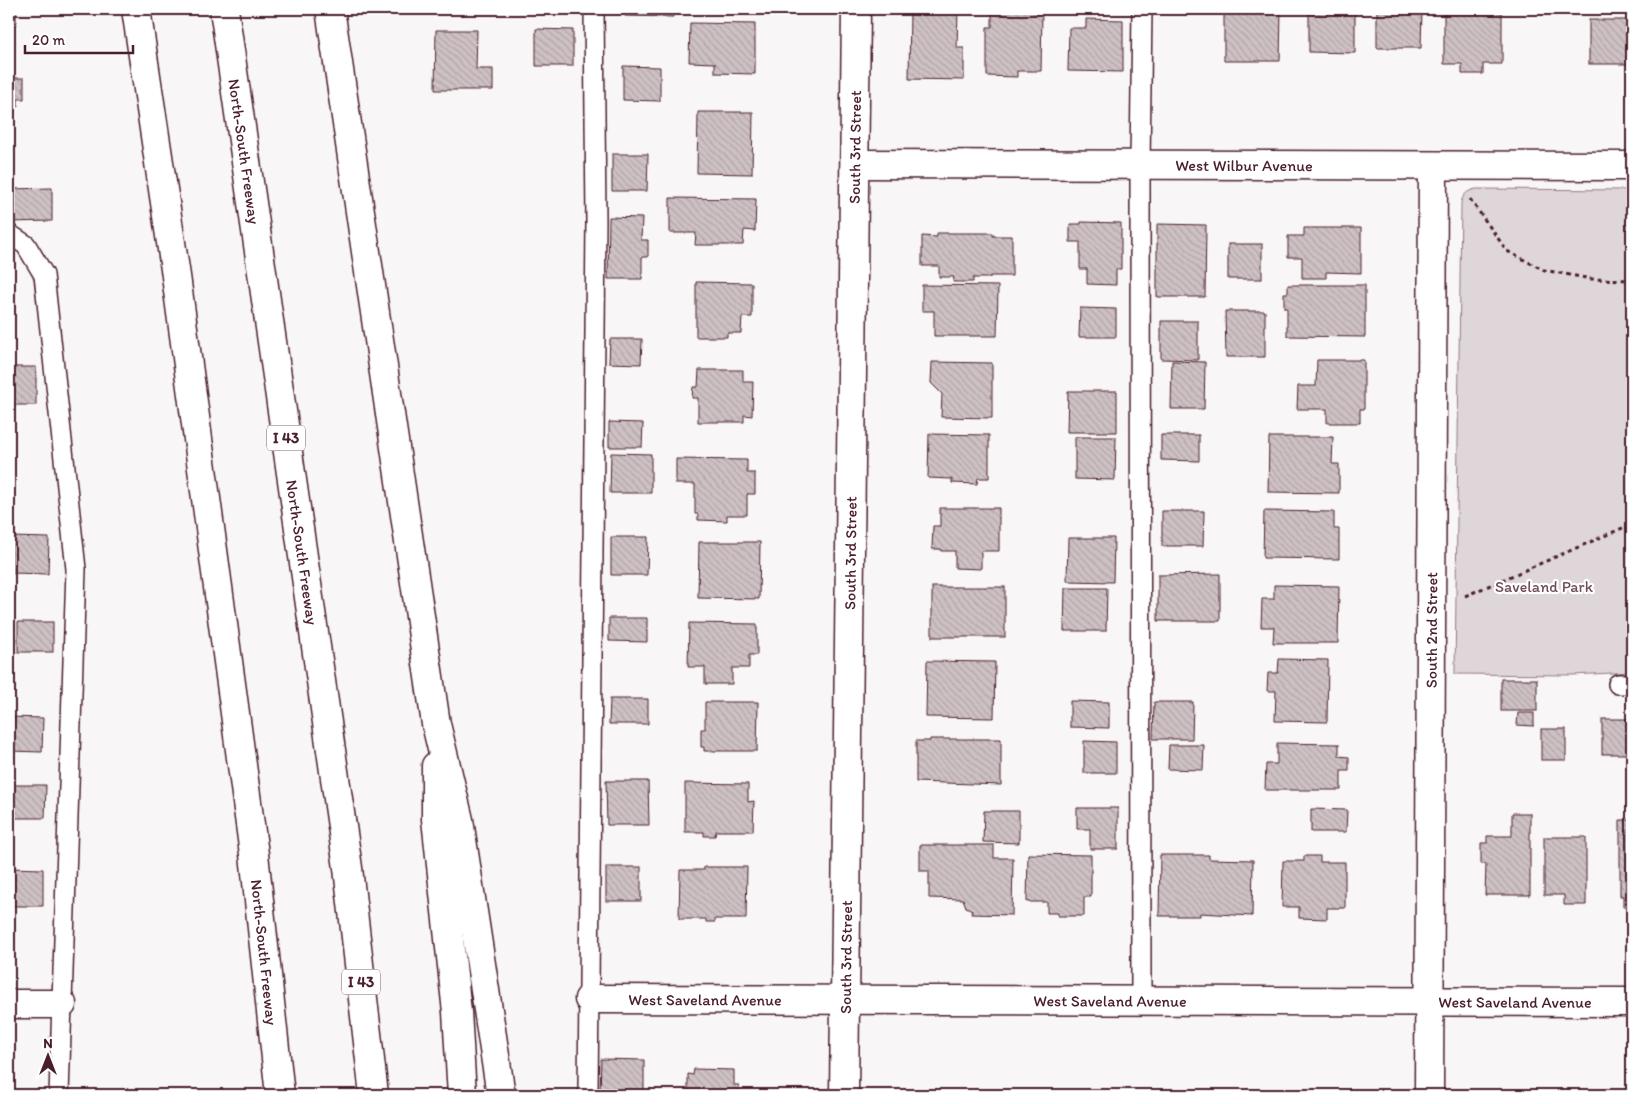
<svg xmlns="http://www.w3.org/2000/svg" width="1641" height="1104" viewBox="0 0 1641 1104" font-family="Itim,sans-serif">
<defs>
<pattern id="building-back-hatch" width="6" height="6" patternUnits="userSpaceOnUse" patternTransform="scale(1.25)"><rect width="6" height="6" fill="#cdc1c4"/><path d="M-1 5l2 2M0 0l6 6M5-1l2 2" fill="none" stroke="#b2a5a9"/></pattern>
</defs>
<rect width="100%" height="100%" fill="#f8f6f7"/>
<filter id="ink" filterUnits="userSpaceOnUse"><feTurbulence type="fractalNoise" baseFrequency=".02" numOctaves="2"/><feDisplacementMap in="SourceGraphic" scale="10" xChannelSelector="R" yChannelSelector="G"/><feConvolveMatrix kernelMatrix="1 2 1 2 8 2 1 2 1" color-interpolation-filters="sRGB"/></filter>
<g filter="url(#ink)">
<path fill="#ded6d9" stroke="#947a82" d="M1476 189 1632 190V672L1572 675 1455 674 1461 203C1463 194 1467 191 1476 189Z"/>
<g fill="url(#building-back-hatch)" stroke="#4a1f2b">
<rect x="9" y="9" width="7" height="15"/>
<path d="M625 9H673V17L625 16Z"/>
<path d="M910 9H958L957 48H964V80L909 79Z"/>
<path d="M992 9H1042L1041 71H1017V77L987 76V27H992Z"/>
<path d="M1224 9H1281L1280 61H1224Z"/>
<path d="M1309 9H1355V53L1309 52Z"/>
<path d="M1377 9H1422L1421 48H1377Z"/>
<path d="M1444 12H1502V64H1483V74H1462V64H1444Z"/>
<path d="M1086 19 1123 20V72L1068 71 1069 28H1086Z"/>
<rect x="1589" y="20" width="43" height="44"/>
<path d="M690 23 755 24V74L715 73V63L689 62Z"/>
<path d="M536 29 573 30V66H536Z"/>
<path d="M436 30H477L476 69H493V90H435Z"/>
<path d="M623 66 660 67V101L623 100Z"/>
<path d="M9 78H24V99H18V107H9Z"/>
<path d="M698 112H753L752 174 697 173Z"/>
<path d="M612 154H648L647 191H612Z"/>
<path d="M52 188V221L10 222 9 189Z"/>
<path d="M670 198 756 199 755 231 744 230 743 245H695L696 233H670Z"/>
<path d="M609 217 642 218 641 240H648V257H642V279H608Z"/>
<path d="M1081 222 1121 223V269H1116V285L1087 284V269H1080V242H1070V224H1081Z"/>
<path d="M1157 224 1206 225 1205 297H1157Z"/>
<path d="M1304 228H1361V273L1326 272V278H1302V257H1288V236H1304Z"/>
<path d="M937 233H993V236H1012V276H990V278H973V282H953L954 277H939V266H922V236L937 237Z"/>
<rect x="1228" y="244" width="34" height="35"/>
<path d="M696 282 752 283V317H742L741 333H727V337H696Z"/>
<path d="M922 285 998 286 997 336H934V311H922Z"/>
<path d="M1288 285H1365V337L1287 336V308H1284V293H1288Z"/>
<path d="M1080 308 1116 309V337H1079Z"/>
<path d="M1225 311H1265V357H1226Z"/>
<path d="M1161 321H1198V360L1161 359Z"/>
<path d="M610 339H642L641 364 609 363Z"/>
<path d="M1317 360H1364V409H1360V423H1327V409H1297L1298 386H1316Z"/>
<path d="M1172 361 1205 362 1204 409H1171Z"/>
<path d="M932 362 992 363V418L941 417 942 394 931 383Z"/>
<rect x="9" y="367" width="27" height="38"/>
<path d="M699 370H743V382H753L752 416 744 415V422H698V398H692L693 387H698Z"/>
<path d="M1068 391H1117V432H1067Z"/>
<path d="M609 422 643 423 642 447H609Z"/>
<path d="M929 434 989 435V478H978L977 484 952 483V479L928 478Z"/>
<path d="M1161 435H1199V461L1161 460Z"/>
<path d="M1075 437H1116L1115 480 1075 479Z"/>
<path d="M1269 437H1333L1332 464H1339V493L1268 492Z"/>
<path d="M611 453 651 454V493H610Z"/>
<path d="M676 459 747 460V473H755V494H747V515H727V521L698 520V514H695V484H676Z"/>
<path d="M940 508H999V551H981V569L955 568V551H941V549H932L933 526H940Z"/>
<path d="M1162 511H1204L1203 546H1162Z"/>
<path d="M1264 511 1334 512V529H1339V559L1263 558Z"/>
<path d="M11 537 49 538 48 574 11 573Z"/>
<path d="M611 537H648L647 575H611Z"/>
<path d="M1068 538H1114L1113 582 1067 581Z"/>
<path d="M699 542H760L759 599 698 598Z"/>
<path d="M1220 574V621H1158V575Z"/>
<path d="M1274 585 1339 586 1338 643H1273L1274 627H1261L1262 599H1274Z"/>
<rect x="932" y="587" width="73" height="50"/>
<path d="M1065 588H1107L1106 631H1064Z"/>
<path d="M609 618H647V642L609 641Z"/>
<rect x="18" y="622" width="35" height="30"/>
<path d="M689 623 757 624V655H749V668H732V684H705V667H688Z"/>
<path d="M1279 659 1328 660 1327 722 1275 721 1276 691H1267L1268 673H1278Z"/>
<path d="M927 661 995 662 994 718 926 717Z"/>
<rect x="1501" y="679" width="36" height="32"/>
<path d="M610 699H648V724H609Z"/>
<path d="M1070 701 1109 702V728L1070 727Z"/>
<path d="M705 702H758L757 751H704V747H701V729H705Z"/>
<path d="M1154 702H1193L1192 739H1153Z"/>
<path d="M1518 713H1534V726L1517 725Z"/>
<path d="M9 717 43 718 42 752 9 751Z"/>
<rect x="1602" y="719" width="30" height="35"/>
<rect x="1541" y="729" width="25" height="31"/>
<path d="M930 739H1001V785L916 782V741H930Z"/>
<path d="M1084 741 1116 742V773H1084Z"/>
<path d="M1277 743 1339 744V756L1349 757V771H1341V790H1265L1266 764H1277Z"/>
<path d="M1169 745H1204L1203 770 1168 769Z"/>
<path d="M606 781H648L649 825H607Z"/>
<path d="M685 783 748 784V802L754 801 753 831H716L715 836H704V832H685Z"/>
<path d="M9 785H46L45 818H9Z"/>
<path d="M1077 808H1118V849H1090V829H1077Z"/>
<path d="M1311 809 1347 810 1346 832H1311Z"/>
<path d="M984 811H1019V843L983 842Z"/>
<path d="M1512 813H1530V895H1485L1486 864H1481V843H1487V836H1512Z"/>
<path d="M1620 820H1632V907H1623V896H1620Z"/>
<path d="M1544 837H1586V905H1564V895H1544Z"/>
<path d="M920 845H994V858H1013L1012 915 971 914 972 910 966 907 963 899 929 898V871H920Z"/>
<path d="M1028 854 1091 855V897H1084V916H1058V913H1047V902H1027Z"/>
<path d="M1160 855H1209V859L1253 860 1252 916 1200 913V916H1159Z"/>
<path d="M1304 856H1320V862H1345V908H1327V919L1299 918V907H1282L1283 861H1304Z"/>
<rect x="606" y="867" width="35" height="34"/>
<path d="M704 867H747L746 919H715V922H706V919H679L680 870H704Z"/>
<path d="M9 868 43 869V906H9Z"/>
<path d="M601 1059 644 1060V1095H600Z"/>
<path d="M694 1069 734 1070V1085H739V1095H688V1074L693 1075Z"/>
<rect x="1300" y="1092" width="29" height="3"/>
</g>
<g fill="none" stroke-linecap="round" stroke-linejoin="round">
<defs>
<g id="service">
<path d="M9 234 26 245 44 275 76 569 59 1095"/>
<path d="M1618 684H1632"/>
<path d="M1141 1000 1140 164 1142 9"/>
<path d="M588 1095 596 222 594 9"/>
</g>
<g id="minor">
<path id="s1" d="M855 164 1632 166"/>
<path id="s2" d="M589 999 1632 1002"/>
<path d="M9 1004H62"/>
<path id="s3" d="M844 1095 856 9"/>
<path id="s4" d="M1429 1095 1433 166"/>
</g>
<g id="motorway">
<path id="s5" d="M136 9 176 276 254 854 280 1095"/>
<path id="s6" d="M224 9 348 868 374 1095"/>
<path d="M330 9 436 724 459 820 501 1095"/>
<path d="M436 766V819L457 1012 462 1095"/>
</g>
</defs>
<use href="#service" stroke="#4a1f2b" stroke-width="22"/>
<use href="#minor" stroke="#4a1f2b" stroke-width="31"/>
<use href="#motorway" stroke="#4a1f2b" stroke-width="31"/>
<g stroke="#4a1f2b" stroke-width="3" stroke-dasharray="4 4" stroke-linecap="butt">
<path d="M430 9V10"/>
<path d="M1470 199 1507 251 1544 270 1591 279 1632 280"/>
<path d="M1465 596 1632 524"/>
</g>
<use href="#service" stroke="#fff" stroke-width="19"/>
<use href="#minor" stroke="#fff" stroke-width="28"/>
<use href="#motorway" stroke="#fff" stroke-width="28"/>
</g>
</g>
<g text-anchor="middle" stroke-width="4.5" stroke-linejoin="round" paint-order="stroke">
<g fill="#fff" stroke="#80626b" stroke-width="1">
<rect x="267" y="425.5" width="38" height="25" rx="4"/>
<rect x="342" y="969.5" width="38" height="25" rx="4"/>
</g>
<g font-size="15" font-weight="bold" fill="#4a1f2b">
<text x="286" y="443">I 43</text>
<text x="361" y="987">I 43</text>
</g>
<g font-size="16" fill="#4a1f2b" stroke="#fff">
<text dy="6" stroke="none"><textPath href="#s3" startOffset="948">South 3rd Street</textPath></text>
<text dy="6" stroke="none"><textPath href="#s6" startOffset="144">North-South Freeway</textPath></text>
<text dy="6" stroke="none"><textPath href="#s1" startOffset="389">West Wilbur Avenue</textPath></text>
<text dy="6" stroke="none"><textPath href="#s6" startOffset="549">North-South Freeway</textPath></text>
<text dy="6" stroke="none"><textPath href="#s3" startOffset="542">South 3rd Street</textPath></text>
<text dy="6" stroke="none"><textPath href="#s4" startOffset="465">South 2nd Street</textPath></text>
<text dy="6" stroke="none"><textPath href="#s5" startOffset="952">North-South Freeway</textPath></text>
<text dy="6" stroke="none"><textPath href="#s3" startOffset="138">South 3rd Street</textPath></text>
<text dy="6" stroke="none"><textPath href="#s2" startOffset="116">West Saveland Avenue</textPath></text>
<text dy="6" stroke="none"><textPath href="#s2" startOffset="521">West Saveland Avenue</textPath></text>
<text dy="6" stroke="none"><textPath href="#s2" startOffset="926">West Saveland Avenue</textPath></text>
</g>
<g font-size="16" fill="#6f4d56" stroke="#fff">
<text x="1544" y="592">Saveland Park</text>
</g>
</g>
<rect width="1641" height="1104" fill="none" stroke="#fff" stroke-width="30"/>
<rect x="15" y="15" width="1611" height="1074" fill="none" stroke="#4a1f2b" stroke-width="2" filter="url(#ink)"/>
<g transform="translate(48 1056)" stroke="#ffffff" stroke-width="4" paint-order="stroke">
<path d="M0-4L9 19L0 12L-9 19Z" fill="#4a1f2b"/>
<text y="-8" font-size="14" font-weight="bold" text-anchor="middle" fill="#4a1f2b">N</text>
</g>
<path d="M25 45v8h108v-8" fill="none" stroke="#4a1f2b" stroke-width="2.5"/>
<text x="32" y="45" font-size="15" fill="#4a1f2b" stroke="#ffffff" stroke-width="4" paint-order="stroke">20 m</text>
</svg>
